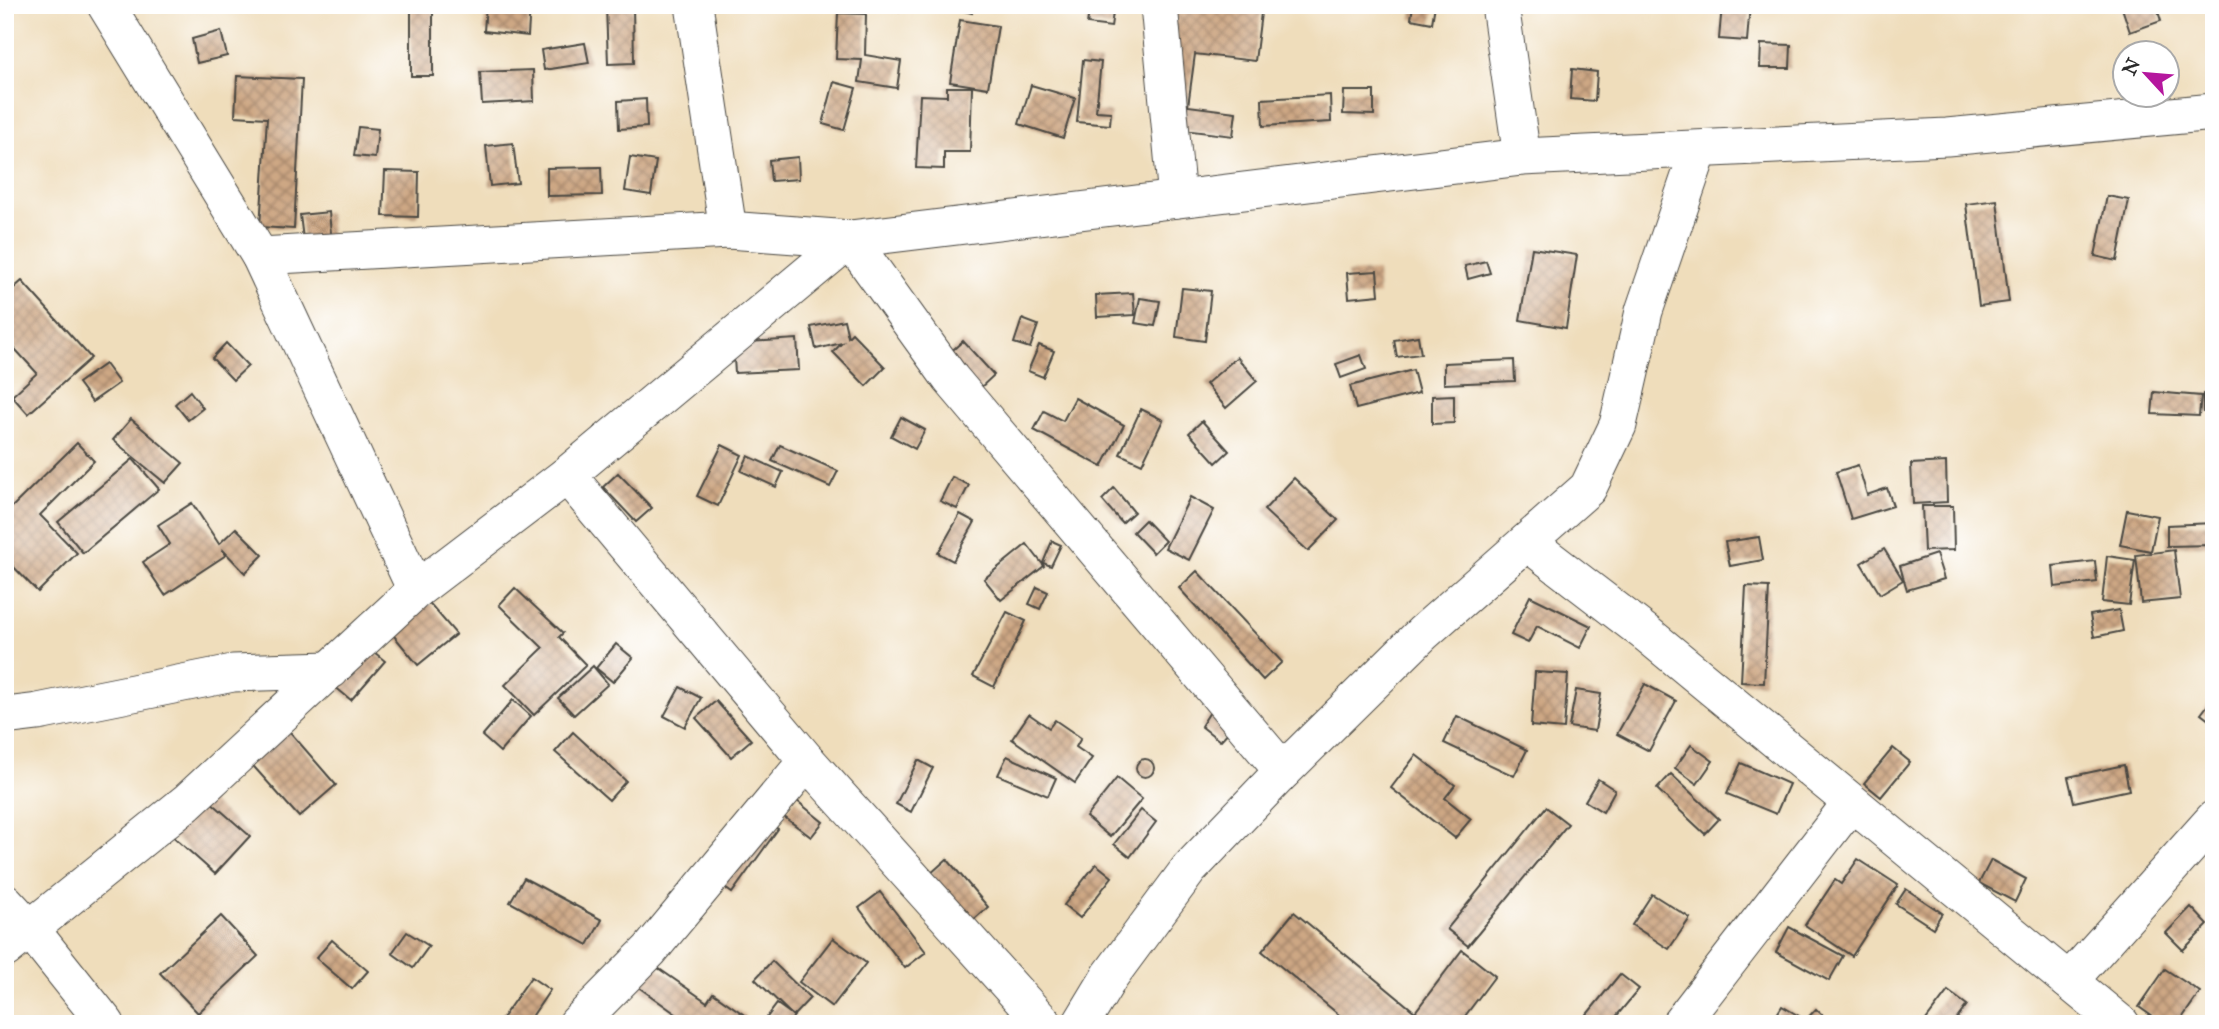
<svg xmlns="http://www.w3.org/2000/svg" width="2219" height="1029" viewBox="0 0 2219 1029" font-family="'IM FELL Great Primer',serif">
<defs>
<pattern id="building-cross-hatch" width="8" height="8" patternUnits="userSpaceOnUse" patternTransform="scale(1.75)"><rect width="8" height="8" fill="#cda784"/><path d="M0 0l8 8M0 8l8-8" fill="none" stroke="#a7886c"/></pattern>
</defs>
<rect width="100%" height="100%" fill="#fff"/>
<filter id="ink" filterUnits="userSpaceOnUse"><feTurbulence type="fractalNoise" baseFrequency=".0143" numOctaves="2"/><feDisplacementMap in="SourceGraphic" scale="14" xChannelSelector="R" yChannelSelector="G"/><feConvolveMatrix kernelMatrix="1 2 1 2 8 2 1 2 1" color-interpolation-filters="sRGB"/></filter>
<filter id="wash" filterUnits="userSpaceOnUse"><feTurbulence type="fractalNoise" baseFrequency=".00686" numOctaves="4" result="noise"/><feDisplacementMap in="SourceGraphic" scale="28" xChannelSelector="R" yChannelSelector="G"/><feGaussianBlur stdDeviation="1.57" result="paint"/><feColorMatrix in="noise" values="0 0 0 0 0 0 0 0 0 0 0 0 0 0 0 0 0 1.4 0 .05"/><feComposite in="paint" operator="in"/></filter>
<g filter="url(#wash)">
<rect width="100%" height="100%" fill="#efddbb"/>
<g id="blocks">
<g fill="url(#building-cross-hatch)">
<rect x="411" y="5" width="22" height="71"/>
<path d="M486 5H530L528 36 484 31Z"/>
<path d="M606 5H633L634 63 608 64Z"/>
<path d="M877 5H900L899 12 876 8Z"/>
<path d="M941 5H974L972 13Z"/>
<path d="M1090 5H1114L1111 27 1087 24Z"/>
<path d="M1173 5H1262L1255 61 1195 54 1188 106 1236 112 1233 136 1158 127Z"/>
<path d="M1413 5H1435L1432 23 1411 19Z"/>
<path d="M1722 5H1750L1747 41 1719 39Z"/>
<path d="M2131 5H2156L2161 21 2130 32 2122 8Z"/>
<path d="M838 13 866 14 865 55 901 61 897 88 859 82 862 60 836 59Z"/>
<path d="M960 20 998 26 988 88 950 82Z"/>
<path d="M221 31 227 56 197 63 192 39Z"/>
<path d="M585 43 589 63 544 70 541 50Z"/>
<path d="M1761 44 1791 45 1790 68H1760Z"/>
<path d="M1083 60 1101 62 1096 111 1111 112 1110 125 1077 122Z"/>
<path d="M1572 69 1597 72 1595 101 1570 99Z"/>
<path d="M533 70 534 101 482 104 480 72Z"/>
<path d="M237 76 302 79 294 229 260 227 267 118 235 116Z"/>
<path d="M834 82 856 88 844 130 823 124Z"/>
<path d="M1031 85 1075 98 1063 138 1019 124Z"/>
<path d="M947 87H972L970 152H944V169L916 168 920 95 947 96Z"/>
<path d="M1344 91H1374V115L1343 114Z"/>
<path d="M1330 95 1331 122 1263 126 1262 99Z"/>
<path d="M646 99 647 127 619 129 618 101Z"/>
<path d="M358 127 378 129 375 158 354 156Z"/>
<path d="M513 143 518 183 490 186 486 146Z"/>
<path d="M630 157 656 161 651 195 625 191Z"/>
<path d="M798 157 799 179 771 181 769 160Z"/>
<path d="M601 167 602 195 547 196V168Z"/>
<path d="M385 171 419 172 418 217 383 216Z"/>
<path d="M2107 196 2129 200 2117 261 2095 256Z"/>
<path d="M1997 200 2009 302 1979 306 1966 204Z"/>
<path d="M329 212 332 244 304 247 300 215Z"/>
<path d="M1532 248 1577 255 1566 328 1520 320Z"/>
<path d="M1486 261 1490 273 1468 279 1465 266Z"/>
<path d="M1377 271 1379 295 1349 298 1347 273Z"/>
<path d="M22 281 91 358 28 414 12 396 37 373 5 338V296Z"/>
<path d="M1182 288 1211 291 1205 341 1176 337Z"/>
<path d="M1133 293 1135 315 1097 317 1096 295Z"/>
<path d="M1140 298 1160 301 1155 326 1135 323Z"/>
<path d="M1022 319 1038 325 1030 348 1014 343Z"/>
<path d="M844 320 848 337 852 333 885 367 866 386 833 352 842 343 816 349 811 327Z"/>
<path d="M1418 336 1421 354 1397 357 1394 340Z"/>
<path d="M797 339 799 370 735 373 733 343Z"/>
<path d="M963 341 994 375 978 390 947 355Z"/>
<path d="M226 343 248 366 233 380 212 358Z"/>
<path d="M1039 345 1054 351 1043 377 1028 371Z"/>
<path d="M1361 355 1366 369 1341 378 1336 364Z"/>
<path d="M1237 357 1257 381 1226 408 1206 384Z"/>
<path d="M1514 360 1515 381 1444 384V363Z"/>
<path d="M105 364 119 383 92 402 78 383Z"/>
<path d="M1413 370 1419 393 1356 409 1350 386Z"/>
<path d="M190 391 203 408 188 420 175 404Z"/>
<path d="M2154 392 2201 396 2199 416 2152 414Z"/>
<path d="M2214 393V412H2203V394Z"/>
<path d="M1454 395V423L1432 424V396Z"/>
<path d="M1075 398 1124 425 1102 467 1034 430 1044 411 1063 421Z"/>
<path d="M1141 409 1163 420 1142 464 1120 454Z"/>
<path d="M901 417 925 430 915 449 891 436Z"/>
<path d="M131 419 183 463 165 483 113 440Z"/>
<path d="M1202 421 1229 451 1216 463 1189 433Z"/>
<path d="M77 443 94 461 40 515 77 553 38 592 5 558V511L7 512Z"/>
<path d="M722 445 742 455 718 506 697 496Z"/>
<path d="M780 445 838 471 830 487 772 461Z"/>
<path d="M748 456 783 472 776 487 741 471Z"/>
<path d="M133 459 159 489 83 553 58 522Z"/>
<path d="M1946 462 1947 502 1913 504 1911 464Z"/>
<path d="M1858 465 1867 495 1887 488 1893 506 1851 519 1836 472Z"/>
<path d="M618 473 652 508 636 522 603 487Z"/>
<path d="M952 477 969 485 957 509 940 501Z"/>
<path d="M1294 478 1338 520 1308 551 1264 510Z"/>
<path d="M1114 488 1134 512 1122 523 1102 500Z"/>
<path d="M1190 497 1214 510 1189 560 1165 548Z"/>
<path d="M192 503 219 544 236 528 263 555 245 573 222 549 226 555 165 595 143 562 170 544 158 525Z"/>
<path d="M1922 506H1953L1954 550 1924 551Z"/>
<path d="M2127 510 2158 516 2151 551 2120 545Z"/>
<path d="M960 514 975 522 953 561 938 553Z"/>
<path d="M1145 520 1165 541 1153 553 1133 532Z"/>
<path d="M2214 523V545L2167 546V525Z"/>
<path d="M1759 537 1763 560 1730 566 1725 542Z"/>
<path d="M1052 541 1061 545 1051 566 1043 563Z"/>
<path d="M1027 544 1044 566 1001 600 984 579Z"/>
<path d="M1884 549 1903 580 1880 594 1861 563Z"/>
<path d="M2174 550 2180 599 2141 603 2136 555Z"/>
<path d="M1936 554 1944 579 1907 590 1900 566Z"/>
<path d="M2107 556 2135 560 2129 605 2102 602Z"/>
<path d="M2095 561 2097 582 2055 587 2053 566Z"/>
<path d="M1197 571 1282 662 1263 680 1179 588Z"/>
<path d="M1746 586 1769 587 1764 683 1741 682Z"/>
<path d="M1037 587 1048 592 1040 609 1029 604Z"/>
<path d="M515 588 563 633 559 637 586 665 534 715 505 685 543 648 499 605Z"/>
<path d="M1530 596 1591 626 1580 648 1537 626 1528 643 1511 635Z"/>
<path d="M426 599 456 634 418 665 389 630Z"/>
<path d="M2119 610 2123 631 2094 637 2090 615Z"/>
<path d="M1007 612 1026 621 994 687 973 676Z"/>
<path d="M616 644 633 658 613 682 596 668Z"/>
<path d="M368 647 385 661 351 700 334 686Z"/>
<path d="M593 666 608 684 574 715 558 698Z"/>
<path d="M1535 672 1568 674 1564 729 1531 726Z"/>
<path d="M1645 684 1676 701 1649 751 1617 734Z"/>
<path d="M680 687 701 698 685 727 664 716Z"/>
<path d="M1576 690 1601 694 1595 731 1569 727Z"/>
<path d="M2214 697V724L2201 714Z"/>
<path d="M513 700 531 716 500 752 482 736Z"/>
<path d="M716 701 751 740 731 757 696 718Z"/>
<path d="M1210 712 1231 729 1220 741 1201 726Z"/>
<path d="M1029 714 1049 728 1055 720 1081 738 1076 747 1092 758 1075 783 1012 739Z"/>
<path d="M1457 716 1527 750 1514 776 1444 743Z"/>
<path d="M284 725 336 785 299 817 246 758Z"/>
<path d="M573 732 626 781 609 800 555 752Z"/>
<path d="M1691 745 1713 761 1697 784 1675 768Z"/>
<path d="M1893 748 1910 762 1881 797 1864 783Z"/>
<path d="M1416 755 1455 785 1445 798 1471 819 1455 838 1391 788Z"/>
<path d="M1007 756 1056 778 1048 796 998 775Z"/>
<circle cx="1145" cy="768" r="9"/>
<path d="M918 760 933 768 911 812 896 804Z"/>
<path d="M1741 763 1789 784 1776 814 1727 794Z"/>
<path d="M2124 765 2129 790 2074 802 2068 777Z"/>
<path d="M1671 774 1719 819 1705 834 1657 789Z"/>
<path d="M1117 778 1142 799 1110 837 1086 817Z"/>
<path d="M1598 779 1615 790 1603 812 1585 801Z"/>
<path d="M202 794 250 836 215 874 168 832Z"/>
<path d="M796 800 823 822 811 837 783 816Z"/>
<path d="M1546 807 1568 824 1468 946 1447 929Z"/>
<path d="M1141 810 1156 822 1130 857 1114 844Z"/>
<path d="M757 814 778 829 732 893 711 878Z"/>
<path d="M947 859 988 907 971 922 930 874Z"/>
<path d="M1858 859 1898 885 1852 956 1805 925 1835 880 1841 884Z"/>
<path d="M1991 860 2026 879 2015 902 1979 883Z"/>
<path d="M1096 864 1112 877 1080 918 1064 905Z"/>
<path d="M524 878 602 920 588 945 510 902Z"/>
<path d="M1906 889 1942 913 1933 928 1896 904Z"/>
<path d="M880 892 926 952 905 968 859 908Z"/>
<path d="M1652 894 1690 918 1669 949 1632 925Z"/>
<path d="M2191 907 2208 925 2183 950 2166 933Z"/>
<path d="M1294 912 1415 1012 1462 950 1495 976 1459 1024H1432L1422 1016 1415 1024H1350L1262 951Z"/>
<path d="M221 916 258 956 198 1013 160 973Z"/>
<path d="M1789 927 1843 956 1829 981 1776 952Z"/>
<path d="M407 932 429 946 413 968 392 953Z"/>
<path d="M833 938 866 963 832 1007 799 982Z"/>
<path d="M332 940 368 971 352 989 316 958Z"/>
<path d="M645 959 707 1002 713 993 746 1016 741 1024H690L630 981Z"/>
<path d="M772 961 810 998 793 1016 755 979Z"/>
<path d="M2165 969 2200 992 2178 1024H2163L2139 1007Z"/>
<path d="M1620 974 1639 989 1610 1024H1579Z"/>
<path d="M531 977 550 990 527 1024H498Z"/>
<path d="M1948 991 1967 1005 1953 1024H1923Z"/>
<path d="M777 1004 794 1016 788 1024H762Z"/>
<path d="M1782 1006 1799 1016 1794 1024H1771Z"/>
<path d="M1816 1009 1832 1024H1802Z"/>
</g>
</g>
</g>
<g filter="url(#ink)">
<use href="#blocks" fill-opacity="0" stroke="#484641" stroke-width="2"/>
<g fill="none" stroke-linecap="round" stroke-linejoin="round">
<defs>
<g id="minor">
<path d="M106 5 260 256 416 590"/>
<path d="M694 5 728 230"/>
<path d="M1159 5 1177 199"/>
<path d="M1500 5 1522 157"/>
<path d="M260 256 728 230 850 239 1522 157 1947 137 2214 112"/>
<path d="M567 475 807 761 1044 1024"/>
<path d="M1527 542 1647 634 2121 1024"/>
<path d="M5 716 38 712 233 673 331 670"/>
<path d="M5 902 31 930 106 1024"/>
<path d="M5 949 187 802 416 590 567 475 850 239 951 379 1283 771"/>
<path d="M2069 981 2214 819"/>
<path d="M577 1024 650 950 807 761"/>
<path d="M1081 1024 1110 976 1189 869 1283 771 1423 633 1588 488 1618 425 1644 311 1699 150"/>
<path d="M1680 1024 1851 803"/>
</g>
</defs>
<use href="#minor" stroke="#484641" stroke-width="39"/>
<use href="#minor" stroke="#fff" stroke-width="37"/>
</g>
</g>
<rect width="2219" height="1029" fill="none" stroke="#fff" stroke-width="28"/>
<g transform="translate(2146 74) rotate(296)"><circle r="33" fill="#ffffff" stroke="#aaaaaa" stroke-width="2"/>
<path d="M0-5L12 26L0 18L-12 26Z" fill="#b5179e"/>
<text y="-10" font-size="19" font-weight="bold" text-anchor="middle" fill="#2b2b2b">N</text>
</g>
</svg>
